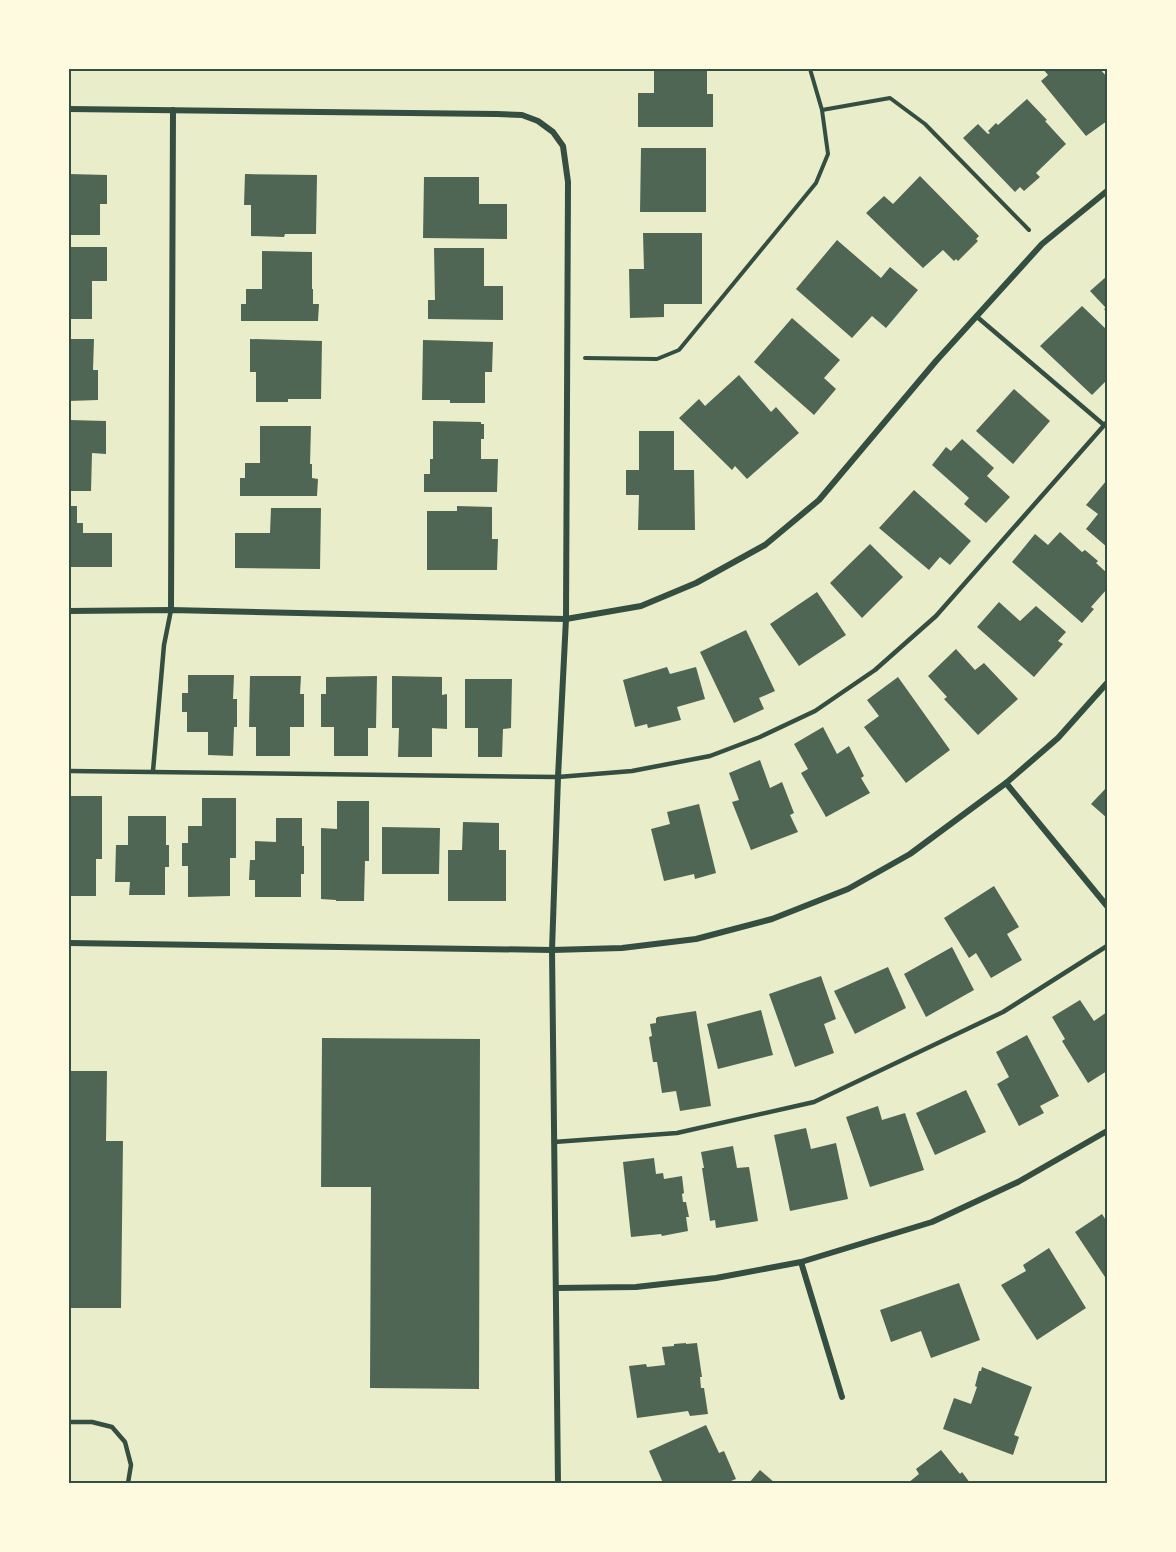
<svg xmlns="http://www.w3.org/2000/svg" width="1176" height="1552" viewBox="0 0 1176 1552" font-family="'Archivo Narrow',sans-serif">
<rect width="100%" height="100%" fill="#e9edc9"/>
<g fill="#4f6655">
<path d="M654 69H707V94H713V127H638V93H654Z"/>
<path d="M1043 69H1100L1107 77V121L1086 136 1041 81 1048 75Z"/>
<path d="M1027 99 1047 120 1045 121 1066 144 1036 173 1040 177 1024 191 1020 187 1015 192 963 138 978 124 988 134 990 133 988 131 996 123 998 125Z"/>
<path d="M641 148H706V212H640Z"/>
<path d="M69 174 107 175V204H100V235H69Z"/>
<path d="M245 174 317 175 316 234H285L284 237 251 236V205H244Z"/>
<path d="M920 176 979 236 976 239 978 241 958 261 956 259 954 261 943 250 923 268 866 213 884 196 893 204Z"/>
<path d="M424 177H479V204H507V239L423 238Z"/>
<path d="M643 233H702V304H664V317L630 318 629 269H644Z"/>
<path d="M837 240 881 278 890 267 918 290 886 328 872 316 852 338 796 289Z"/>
<path d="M69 247H107V281H92V319H69Z"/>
<path d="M434 248H484V286H503V320L428 319V300H435Z"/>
<path d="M262 251 312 252V289H313V304H319L318 321H241V304H246V289H262Z"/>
<path d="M1107 276V313L1104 309 1106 308 1090 291Z"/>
<path d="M1082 306 1107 330V380L1092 395 1040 346Z"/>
<path d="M792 318 840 360 824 378 836 389 814 415 754 362Z"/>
<path d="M69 339H94L93 370H98V400L69 401Z"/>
<path d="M250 339 322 341 321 399H288V402H256V372H250Z"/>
<path d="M423 340 493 342 492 372H485V403H450V400H422Z"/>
<path d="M739 375 771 412 776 407 799 433 747 479 735 466 732 470 679 418 699 399 705 406Z"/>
<path d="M1014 389 1050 421 1013 464 976 431Z"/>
<path d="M69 420 106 421V454L92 453 91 491H69Z"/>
<path d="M433 421 481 422V424H484V439H481V459H498L497 492H424V474H430V459H433Z"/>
<path d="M260 426H311L310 464H312V478L318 479 317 496H240V478H245V463H260Z"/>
<path d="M639 431H674V470H694L695 530H638L639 495H626V470H639Z"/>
<path d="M962 439 994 468 987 476 1010 497 986 523 964 504 969 498 932 465 946 447 951 451Z"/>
<path d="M1107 480V547L1086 529 1098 514 1086 505Z"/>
<path d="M914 490 971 541 950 565 940 557 929 570 879 528Z"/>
<path d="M69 506H77V523H83V533H112V567H69Z"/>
<path d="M457 506 492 507V539H498L497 570H427V511H457Z"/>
<path d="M271 508H321L320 569 235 568V533H270Z"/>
<path d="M1060 532 1082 552 1085 550 1098 561 1096 563 1107 573V589L1091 607 1094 609 1082 623 1012 562 1035 534 1048 545Z"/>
<path d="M870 544 903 577 862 618 830 583Z"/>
<path d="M817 592 846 635 799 666 770 624Z"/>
<path d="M999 602 1020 621 1036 606 1066 632 1058 641 1063 644 1034 677 977 627Z"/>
<path d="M746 630 775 691 759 698 764 709 734 723 700 652Z"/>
<path d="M956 649 975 670 984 663 1018 699 978 735 944 699 947 697 928 676Z"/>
<path d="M667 667 670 674 696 667 705 699 677 707 681 720 648 728 647 724 635 727 623 680Z"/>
<path d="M188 675H234L233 699H237V727H234L233 756 208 755V732H187V712H182V693H188Z"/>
<path d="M250 676H301L300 694H304V727H290V756H256V727H249Z"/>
<path d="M377 676 376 728H368V756H334V727H321V694H326V677Z"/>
<path d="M392 676 442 677V695L447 694V729L432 728V757H398L399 728H392Z"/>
<path d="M898 677 950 750 906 783 864 727 879 716 867 700Z"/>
<path d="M465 679H512L511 728 503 729 502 757H478V728H465Z"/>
<path d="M823 727 837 754 849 746 864 776 861 778 870 793 826 817 801 773 808 769 794 744Z"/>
<path d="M760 760 770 788 782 782 794 813 790 815 798 832 751 850 732 802 739 800 729 773Z"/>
<path d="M1107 787V818L1091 804Z"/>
<path d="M69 796H102V859H96V896H69Z"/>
<path d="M202 798H236V858H230V896L188 897V866H182V843H188V826H202Z"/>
<path d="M337 801H369V861H365L364 901H336V900L321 899V828L337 829Z"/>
<path d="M699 804 716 873 695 879 694 874 664 881 651 829 670 824 667 812Z"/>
<path d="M128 816H166V845H169V867H165V895H129L130 882H115L116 845H128Z"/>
<path d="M276 818H302V846H304V874H301V897H255V880H249L250 860H255V841L276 842Z"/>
<path d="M463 822 499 823V850H506V901H448V850H462Z"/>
<path d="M382 827 440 828 439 874H382Z"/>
<path d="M994 886 1019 927 1007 934 1022 960 991 978 976 953 969 958 944 918Z"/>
<path d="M952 947 974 990 926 1017 904 974Z"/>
<path d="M888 967 906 1008 855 1034 834 991Z"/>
<path d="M821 976 836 1019 824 1024 834 1053 795 1067 769 994Z"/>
<path d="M1080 1000 1094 1021 1107 1012V1071L1088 1083 1062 1041 1065 1039 1052 1017Z"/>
<path d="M761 1010 773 1055 718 1069 707 1024Z"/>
<path d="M696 1011 711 1106 680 1111 676 1091 662 1093 657 1062H653L649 1037 652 1036 650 1024 656 1023V1018H657V1017Z"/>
<path d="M1027 1035 1059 1096 1040 1106 1044 1113 1019 1126 997 1084 1009 1077 996 1052Z"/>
<path d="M322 1038 480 1039 479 1389 370 1388 371 1187H321Z"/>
<path d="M69 1071H107L106 1141H123L121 1308H69Z"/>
<path d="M966 1090 986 1132 935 1155 916 1113Z"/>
<path d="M878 1106 882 1120 905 1113 924 1170 870 1187 846 1117Z"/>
<path d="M806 1128 811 1149 836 1143 848 1199 790 1211 774 1135Z"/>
<path d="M733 1146 737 1168 749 1167 758 1221 716 1228 715 1220 710 1221 702 1168H704L701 1152Z"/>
<path d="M654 1158 656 1174 663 1173 664 1179 682 1176 684 1193 682 1194 683 1202H686L689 1217H686L688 1231 662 1236 661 1234 631 1237 623 1162Z"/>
<path d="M1102 1214 1107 1222V1280L1075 1232Z"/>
<path d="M1049 1248 1086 1308 1037 1340 1001 1285 1026 1271 1023 1265Z"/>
<path d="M959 1283 980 1340 931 1358 921 1331 891 1342 880 1310Z"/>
<path d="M686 1343V1344L697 1343 702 1377H700L701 1388H704L708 1414 690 1416 688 1411 637 1418 629 1366 646 1364 647 1367 665 1365 662 1347 674 1346V1344Z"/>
<path d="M982 1367 1032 1387 1014 1435 1019 1437 1013 1455 943 1429 954 1398 971 1404 977 1387 975 1386 979 1371H981Z"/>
<path d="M706 1425 719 1453 724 1451 736 1479 726 1483H663L649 1451Z"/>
<path d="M941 1450 960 1474 962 1472 970 1483H908L919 1474 916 1469Z"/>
<path d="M760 1470 775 1483H749Z"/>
</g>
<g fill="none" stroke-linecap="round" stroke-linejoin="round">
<g stroke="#344e41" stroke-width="4">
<path d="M822 110 890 98 925 124 1029 230"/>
<path d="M585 358 657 359 679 350 816 183 828 154 822 110 810 69"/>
</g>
<g stroke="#344e41" stroke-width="4.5">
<path d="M976 316 1104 425"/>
<path d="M69 771 558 777 632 771 710 756 760 737 815 711 875 670 936 616 1107 422"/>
<path d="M153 771 164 645 171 610"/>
<path d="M554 1142 677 1133 814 1102 1003 1012 1107 946"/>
<path d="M69 1422H92L112 1427 125 1442 131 1465 128 1483"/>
</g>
<g stroke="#344e41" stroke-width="6">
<path d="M69 109 497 114 522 115 538 121 553 132 563 146 568 182 566 619 558 777 552 950 558 1483"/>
<path d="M171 610 173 110"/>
<path d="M69 611 171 610 566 619 641 606 696 583 765 545 819 500 936 361 1042 244 1107 191"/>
<path d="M1006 783 1107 906"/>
<path d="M69 943 552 950 622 948 696 939 772 919 848 889 910 854 1006 783 1058 738 1107 683"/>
<path d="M801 1262 842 1397"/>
<path d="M556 1288 636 1287 716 1278 801 1262 932 1222 1018 1182 1107 1131"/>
</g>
</g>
<rect width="1176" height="1552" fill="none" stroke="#fefae0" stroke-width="141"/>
<rect x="70" y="70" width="1036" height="1412" fill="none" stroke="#344e41" stroke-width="2"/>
</svg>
